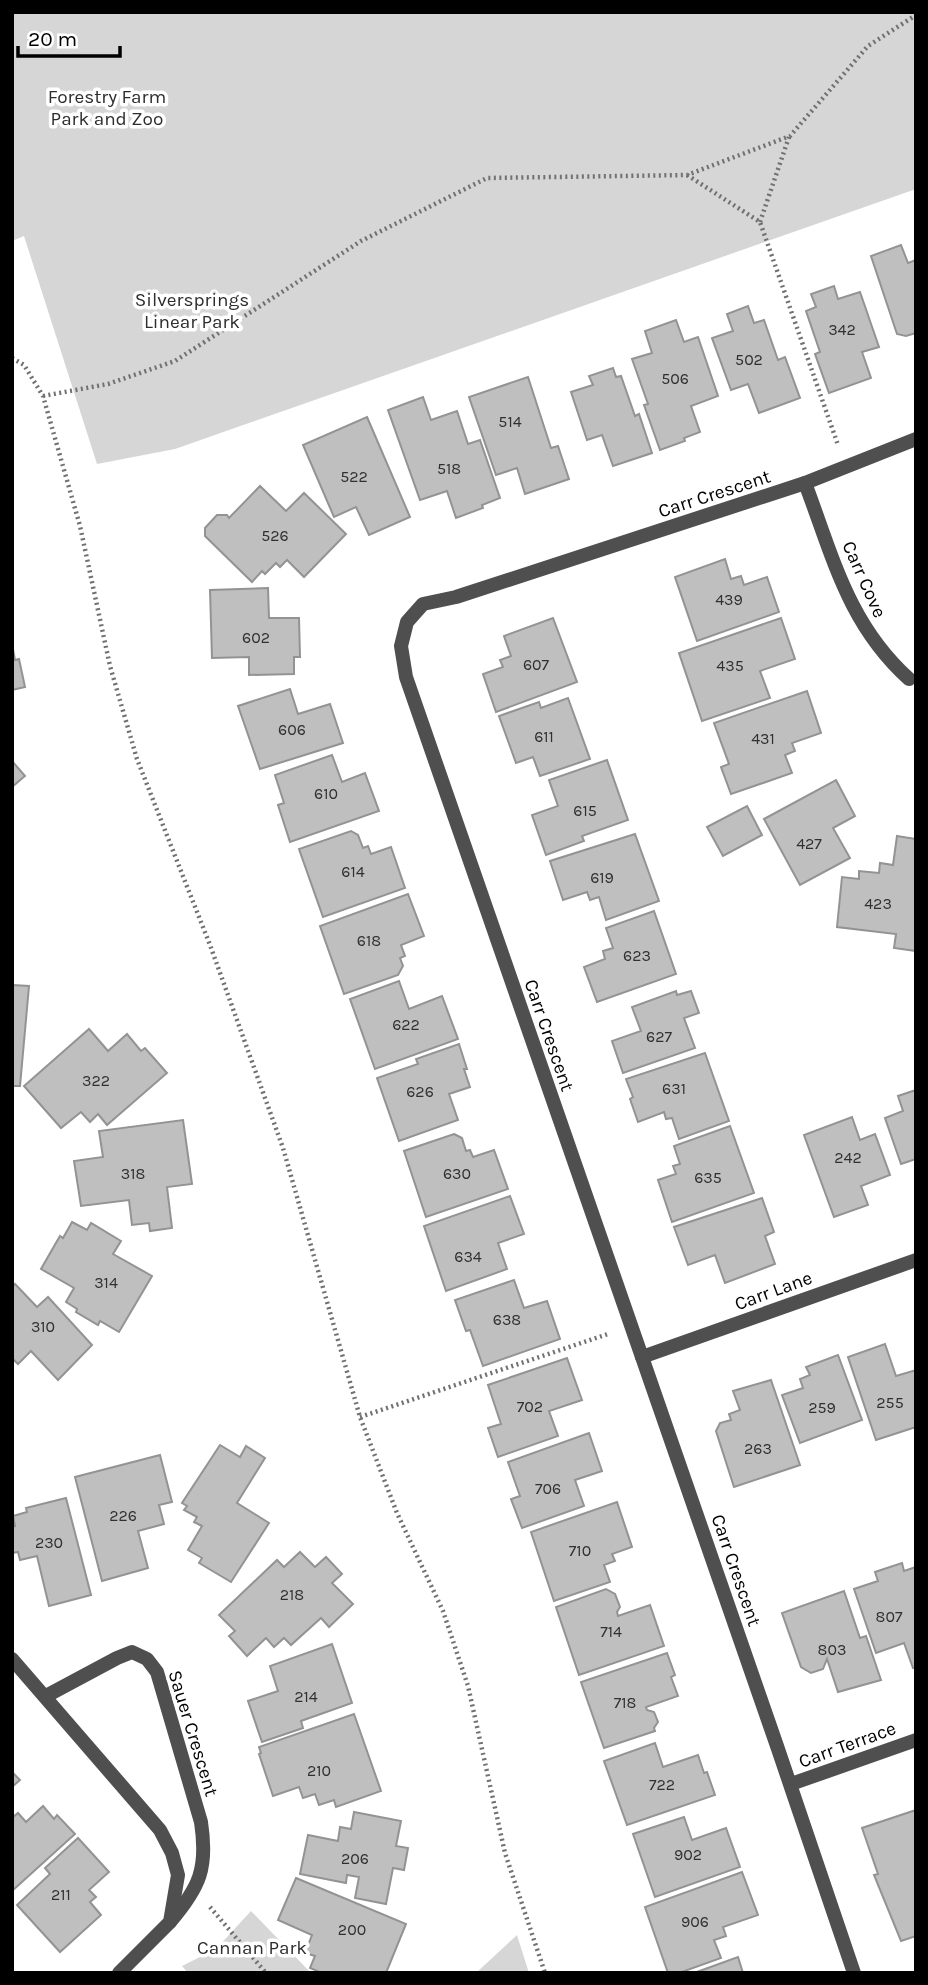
<svg xmlns="http://www.w3.org/2000/svg" width="928" height="1985" viewBox="0 0 928 1985" font-family="Karla,sans-serif">
<rect width="100%" height="100%" fill="#fff"/>
<g fill="#d6d6d6">
<path d="M12 12H916V189L175 449 97 464 24 236 12 241Z"/>
<path d="M251 1911 311 1973H188L182 1966 216 1949Z"/>
<path d="M517 1935 529 1973H476Z"/>
</g>
<g fill="#bfbfbf" stroke="#939393" stroke-width="2">
<path d="M901 245 908 263 916 260V333L906 336 897 334 871 256Z"/>
<path d="M834 286 838 299 860 292 879 347 862 352 871 378 829 393 815 354 820 352 806 311 816 307 811 294Z"/>
<path d="M748 306 754 323 764 320 778 360 785 357 800 398 759 413 748 384 731 390 712 338 733 331 727 314Z"/>
<path d="M676 320 684 342 698 337 718 396 691 406 700 432 684 438 685 441 660 450 644 405 648 404 632 359 652 353 645 331Z"/>
<path d="M613 368 616 377 621 376 635 416 639 414 652 453 613 466 602 435 587 440 571 392 593 385 589 376Z"/>
<path d="M528 377 551 448 558 446 569 479 525 494 517 468 496 475 469 397Z"/>
<path d="M423 397 431 420 457 411 468 444 480 440 500 498 482 505 483 508 456 518 447 491 420 500 388 410Z"/>
<path d="M367 417 410 517 369 535 356 507 334 517 303 445Z"/>
<path d="M260 486 286 511 304 493 346 534 304 577 287 560 280 567 276 563 265 574 262 571 252 582 205 536V528L217 515H227L229 518Z"/>
<path d="M725 559 731 579 741 576 744 585 767 577 779 612 697 641 675 577Z"/>
<path d="M268 588 269 618H299L300 657H294V674L249 675V657L212 658 210 590Z"/>
<path d="M553 618 577 682 496 712 483 674 503 667 500 660 511 656 504 636Z"/>
<path d="M781 618 795 659 760 671 770 698 702 721 679 653Z"/>
<path d="M12 644 15 660 19 659 25 687 12 690Z"/>
<path d="M290 689 298 714 330 704 343 743 260 769 238 706Z"/>
<path d="M807 691 821 733 792 743 795 751 785 755 792 773 731 794 721 767 729 764 714 723Z"/>
<path d="M568 698 590 759 540 776 533 757 516 763 499 716 539 702 541 708Z"/>
<path d="M332 755 342 782 365 773 379 811 290 842 278 805 284 803 275 775Z"/>
<path d="M607 760 628 820 582 836 584 841 546 855 532 815 558 806 549 780Z"/>
<path d="M12 761 25 776 12 787Z"/>
<path d="M836 780 855 816 833 828 850 858 800 885 764 819Z"/>
<path d="M747 806 762 835 723 856 707 827Z"/>
<path d="M351 831 358 835 363 848 368 846 371 854 391 847 405 888 323 917 299 849Z"/>
<path d="M635 834 659 901 606 920 599 897 590 900 587 892 563 900 550 861Z"/>
<path d="M897 836 916 839V951L894 948 896 934 837 927 842 877 859 879V871L879 873 880 863 893 865Z"/>
<path d="M408 894 424 936 401 945 405 956 400 958 403 966 398 975 344 994 320 926Z"/>
<path d="M654 911 676 974 597 1002 584 967 605 959 603 951 613 948 606 928Z"/>
<path d="M399 981 409 1009 442 996 458 1039 375 1069 350 999Z"/>
<path d="M12 985 29 986 20 1086H12Z"/>
<path d="M676 991 677 995 691 991 699 1013 684 1018 695 1048 623 1073 612 1041 641 1031 632 1007Z"/>
<path d="M89 1029 108 1051 127 1034 141 1051 145 1048 167 1073 107 1125 98 1114 90 1122 81 1112 61 1128 24 1086Z"/>
<path d="M459 1044 467 1069H464L470 1087 449 1094 458 1120 399 1141 377 1078 418 1064 416 1059Z"/>
<path d="M705 1053 729 1121 679 1139 672 1118 666 1119 664 1112 638 1122 630 1099 633 1097 626 1079Z"/>
<path d="M916 1090V1159L901 1164 885 1118 903 1111 898 1096Z"/>
<path d="M852 1117 860 1140 875 1134 890 1175 861 1186 868 1205 834 1217 804 1135Z"/>
<path d="M183 1120 192 1184 167 1187 172 1228 150 1231 149 1223 132 1225 129 1200 81 1206 74 1161 103 1157 99 1131Z"/>
<path d="M730 1126 754 1193 672 1222 658 1180 676 1174 673 1166 680 1164 674 1146Z"/>
<path d="M454 1134 462 1138 466 1151 470 1150 473 1157 494 1150 508 1189 426 1217 404 1151Z"/>
<path d="M510 1196 524 1234 498 1243 507 1269 446 1291 424 1226Z"/>
<path d="M762 1198 774 1232 765 1236 775 1264 725 1283 715 1255 688 1265 674 1227Z"/>
<path d="M72 1222 87 1230 91 1223 121 1241 113 1254 152 1276 119 1332 100 1321 98 1325 76 1312 77 1309 66 1302 74 1288 41 1269 60 1236 63 1238Z"/>
<path d="M514 1280 524 1308 547 1301 560 1339 483 1366 470 1330 466 1331 455 1300Z"/>
<path d="M15 1284 37 1307 48 1297 92 1345 58 1380 31 1351 18 1364 12 1358V1287Z"/>
<path d="M885 1344 896 1376 916 1370V1427L876 1440 848 1357Z"/>
<path d="M838 1355 862 1420 800 1443 782 1395 803 1388 800 1379 810 1375 806 1367Z"/>
<path d="M567 1358 582 1400 549 1411 558 1436 498 1457 488 1428 501 1424 488 1385Z"/>
<path d="M771 1380 800 1465 734 1487 716 1431 720 1423 731 1420 729 1414 740 1410 733 1391Z"/>
<path d="M589 1433 602 1471 575 1480 584 1506 522 1528 511 1499 520 1496 508 1462Z"/>
<path d="M220 1445 240 1457 246 1446 265 1458 237 1503 269 1523 231 1582 199 1563 202 1558 188 1550 202 1526 194 1522 197 1517 184 1510 187 1506 182 1503Z"/>
<path d="M160 1455 172 1502 159 1505 164 1524 138 1531 148 1568 102 1581 75 1477Z"/>
<path d="M66 1498 91 1595 49 1606 37 1556 20 1560 18 1552 12 1553V1527L15 1526 13 1516 27 1512 26 1508Z"/>
<path d="M617 1502 632 1547 612 1554 615 1561 604 1565 610 1582 554 1601 531 1532Z"/>
<path d="M300 1552 315 1567 326 1557 342 1574 332 1583 353 1604 329 1627 321 1618 291 1645 284 1638 274 1647 266 1638 247 1656 229 1636 235 1631 219 1615 277 1560 284 1567Z"/>
<path d="M902 1563 904 1571 916 1567V1667L913 1668 904 1643 876 1653 854 1589 878 1581 875 1572Z"/>
<path d="M606 1589 615 1594 620 1607 617 1612 618 1616 650 1605 664 1646 579 1675 556 1607Z"/>
<path d="M844 1591 860 1638 866 1636 881 1680 838 1692 827 1659 823 1669 811 1673 801 1667 782 1613Z"/>
<path d="M332 1644 352 1703 301 1721 303 1728 262 1742 248 1701 278 1691 270 1666Z"/>
<path d="M667 1653 675 1675 671 1677 678 1696 646 1707 647 1710 654 1712 658 1722 654 1728 655 1731 604 1748 581 1682Z"/>
<path d="M354 1714 381 1791 336 1807 334 1800 319 1805 315 1794 303 1798 299 1787 273 1796 259 1754 261 1753 259 1747Z"/>
<path d="M655 1743 663 1767 698 1755 704 1773 707 1772 715 1795 627 1825 604 1761Z"/>
<path d="M12 1772 20 1780 12 1787Z"/>
<path d="M43 1806 54 1819 57 1815 75 1834 12 1891V1818L18 1813 26 1822Z"/>
<path d="M916 1810V1936L901 1941 874 1875 878 1874 862 1828Z"/>
<path d="M354 1812 401 1821 396 1846 408 1848 404 1870 393 1868 386 1904 355 1898 359 1877 347 1875 346 1883 300 1874 308 1835 338 1841 340 1827 351 1829Z"/>
<path d="M684 1817 692 1840 726 1828 740 1867 655 1897 633 1834Z"/>
<path d="M78 1838 109 1872 89 1890 96 1897 90 1902 101 1915 60 1952 17 1905 50 1874 45 1868Z"/>
<path d="M742 1872 758 1915 723 1927 726 1936 714 1940 721 1958 679 1973H668L645 1907Z"/>
<path d="M296 1878 406 1924 386 1973H322L310 1968 315 1956 305 1953 312 1935 278 1920Z"/>
<path d="M738 1957 743 1973H694Z"/>
</g>
<g fill="none" stroke-linecap="round" stroke-linejoin="round">
<g stroke="#717171" stroke-width="4.5" stroke-dasharray="2 3.5" stroke-linecap="butt">
<path d="M687 175 760 222 838 445"/>
<path d="M760 222 789 137"/>
<path d="M12 358 24 365 43 396 80 526 110 666 137 759 210 945 283 1148 360 1417 397 1513 443 1611 468 1686 505 1853 545 1973"/>
<path d="M43 396 108 384 175 361 361 241 487 178 687 175 790 136 868 46 916 15"/>
<path d="M360 1417 608 1334"/>
<path d="M210 1907 266 1973"/>
</g>
<g stroke="#4f4f4f" stroke-width="14">
<path d="M805 483C833 557 848 624 909 679"/>
<path d="M642 1357 916 1260"/>
<path d="M12 1659 160 1830 172 1853 178 1875 170 1922 119 1973"/>
<path d="M46 1696 117 1658 132 1652 147 1659 157 1672 201 1822C208 1868 200 1887 170 1922"/>
<path d="M791 1784 916 1740"/>
<path d="M854 1973 777 1746 406 677 401 646 407 622 423 604 456 597 805 483 916 439"/>
</g>
</g>
<g text-anchor="middle" stroke-width="7" stroke-linejoin="round" paint-order="stroke">
<g font-size="16" fill="#303030">
<text x="842" y="335">342</text>
<text x="749" y="365">502</text>
<text x="675" y="384">506</text>
<text x="510" y="427">514</text>
<text x="449" y="474">518</text>
<text x="354" y="482">522</text>
<text x="275" y="541">526</text>
<text x="729" y="605">439</text>
<text x="256" y="643">602</text>
<text x="536" y="670">607</text>
<text x="730" y="671">435</text>
<text x="292" y="735">606</text>
<text x="544" y="742">611</text>
<text x="763" y="744">431</text>
<text x="326" y="799">610</text>
<text x="585" y="816">615</text>
<text x="809" y="849">427</text>
<text x="353" y="877">614</text>
<text x="602" y="883">619</text>
<text x="878" y="909">423</text>
<text x="369" y="946">618</text>
<text x="637" y="961">623</text>
<text x="406" y="1030">622</text>
<text x="659" y="1042">627</text>
<text x="96" y="1086">322</text>
<text x="674" y="1094">631</text>
<text x="420" y="1097">626</text>
<text x="848" y="1163">242</text>
<text x="133" y="1179">318</text>
<text x="457" y="1179">630</text>
<text x="708" y="1183">635</text>
<text x="468" y="1262">634</text>
<text x="106" y="1288">314</text>
<text x="507" y="1325">638</text>
<text x="43" y="1332">310</text>
<text x="890" y="1408">255</text>
<text x="530" y="1412">702</text>
<text x="822" y="1413">259</text>
<text x="758" y="1454">263</text>
<text x="548" y="1494">706</text>
<text x="123" y="1521">226</text>
<text x="49" y="1548">230</text>
<text x="580" y="1556">710</text>
<text x="292" y="1600">218</text>
<text x="889" y="1622">807</text>
<text x="611" y="1637">714</text>
<text x="832" y="1655">803</text>
<text x="306" y="1702">214</text>
<text x="625" y="1708">718</text>
<text x="319" y="1776">210</text>
<text x="662" y="1790">722</text>
<text x="688" y="1860">902</text>
<text x="355" y="1864">206</text>
<text x="61" y="1900">211</text>
<text x="695" y="1927">906</text>
<text x="352" y="1935">200</text>
</g>
<g font-size="19" fill="#2d2d2d" stroke="#fff">
<text x="107" y="103">Forestry Farm<tspan x="107" dy="22">Park and Zoo</tspan></text>
<text x="192" y="306">Silversprings<tspan x="192" dy="22">Linear Park</tspan></text>
<text x="252" y="1954">Cannan Park</text>
</g>
<g font-size="19" fill="#000" stroke="#fff">
<text transform="translate(714 493) rotate(-18)" y="7">Carr Crescent</text>
<text transform="translate(865 579) rotate(66)" y="7">Carr Cove</text>
<text transform="translate(550 1035) rotate(71)" y="7">Carr Crescent</text>
<text transform="translate(773 1290) rotate(-20)" y="7">Carr Lane</text>
<text transform="translate(737 1570) rotate(71)" y="7">Carr Crescent</text>
<text transform="translate(194 1733) rotate(73)" y="7">Sauer Crescent</text>
<text transform="translate(847 1744) rotate(-20)" y="7">Carr Terrace</text>
</g>
</g>
<rect width="928" height="1985" fill="none" stroke="#000000" stroke-width="28"/>
<path d="M18 46v10h102v-10" fill="none" stroke="#000000" stroke-width="3.5"/>
<text x="28" y="46" font-size="21" fill="#000000" stroke="#ffffff" stroke-width="5" paint-order="stroke">20 m</text>
</svg>
